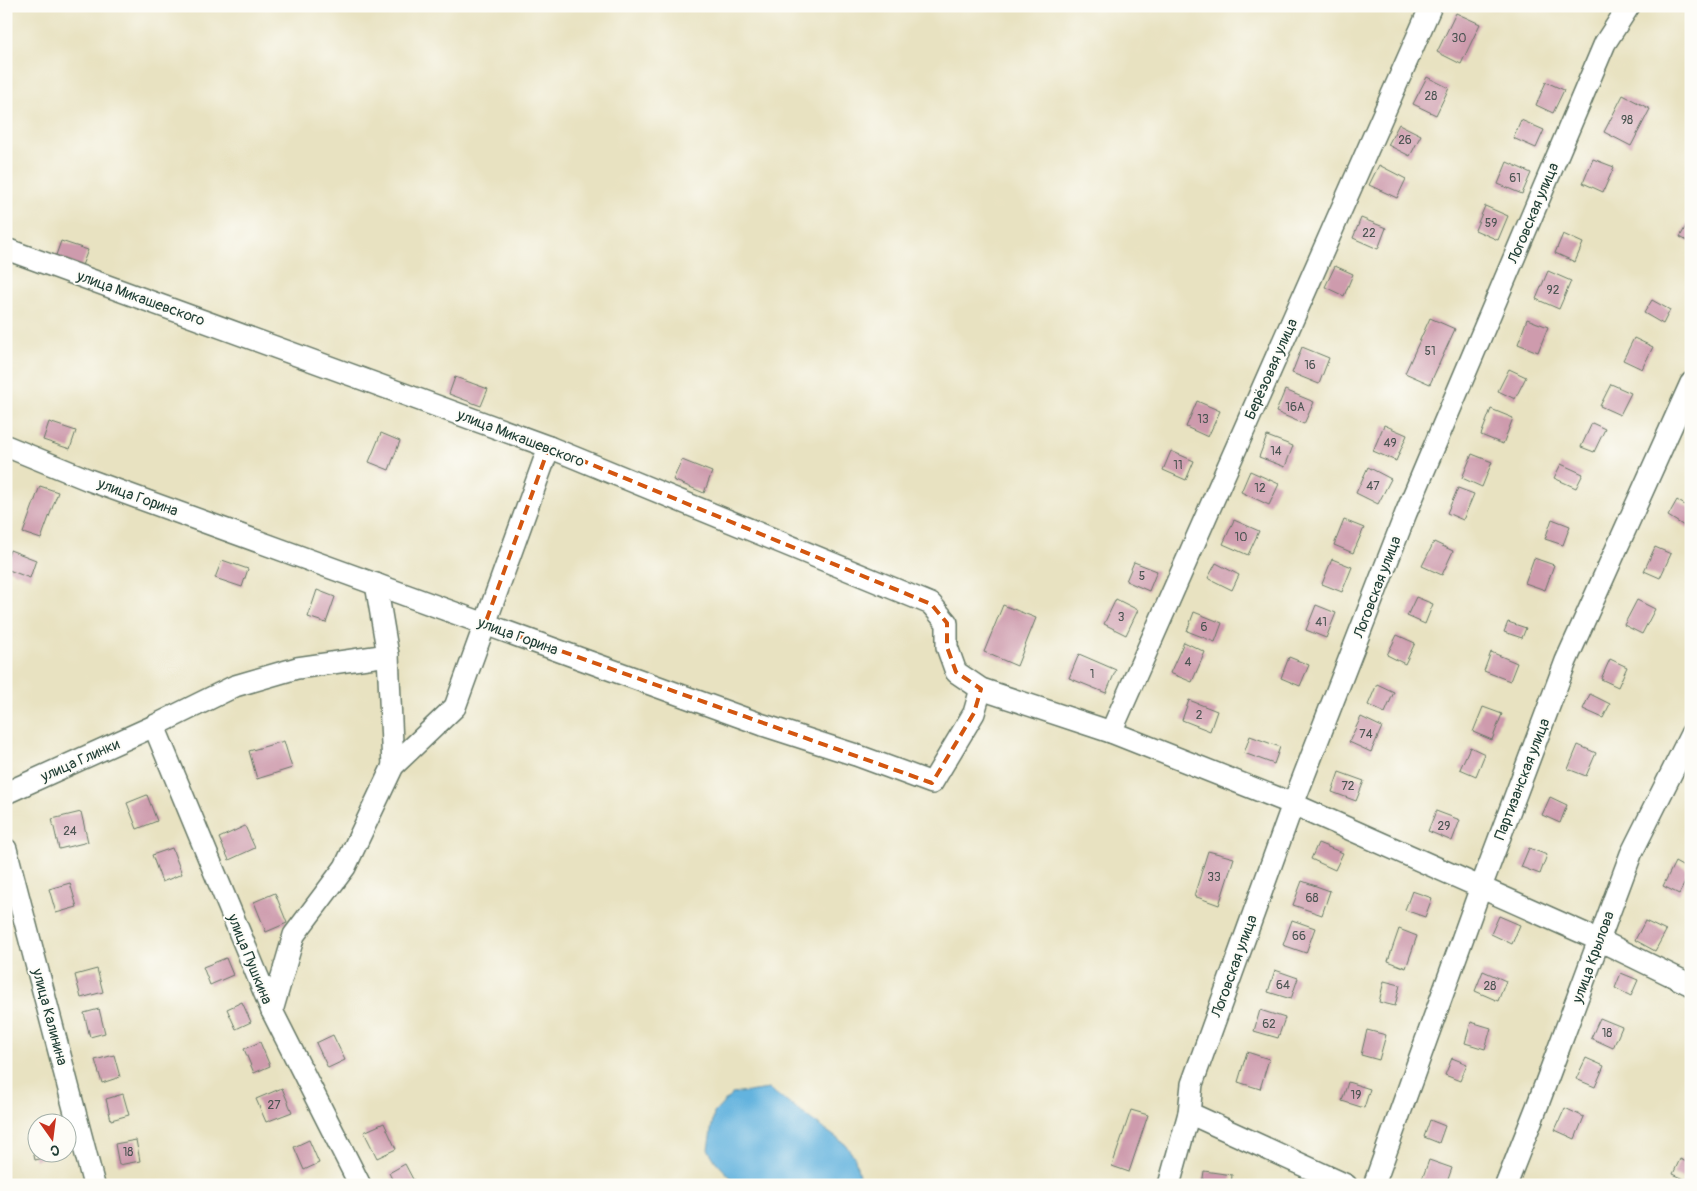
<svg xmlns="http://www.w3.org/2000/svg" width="1697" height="1191" viewBox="0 0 1697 1191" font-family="Pangolin,sans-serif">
<rect width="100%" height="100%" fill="#fdfcf7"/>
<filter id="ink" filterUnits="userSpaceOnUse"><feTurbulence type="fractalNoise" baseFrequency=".02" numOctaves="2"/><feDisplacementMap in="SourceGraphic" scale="10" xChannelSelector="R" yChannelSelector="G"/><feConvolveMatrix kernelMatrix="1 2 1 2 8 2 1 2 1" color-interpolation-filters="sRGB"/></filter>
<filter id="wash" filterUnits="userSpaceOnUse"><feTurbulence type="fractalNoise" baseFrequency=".0096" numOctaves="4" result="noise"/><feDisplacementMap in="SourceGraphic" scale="20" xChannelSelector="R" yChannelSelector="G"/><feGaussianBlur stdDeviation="1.12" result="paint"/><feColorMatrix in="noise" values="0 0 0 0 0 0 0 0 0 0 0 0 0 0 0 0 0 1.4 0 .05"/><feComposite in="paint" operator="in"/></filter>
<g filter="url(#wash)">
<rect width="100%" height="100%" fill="#e8e2c1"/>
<path fill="#63b3de" stroke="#417889" d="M769 1089 845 1144 855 1158 861 1185H738L716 1162 708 1149 714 1113 732 1094Z"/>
<g id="blocks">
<g fill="#ce9bad">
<path d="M1456 13 1480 24 1461 64 1437 52Z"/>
<path d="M1427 77 1449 88 1436 115 1413 104Z"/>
<path d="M1546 82 1564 90 1553 113 1536 105Z"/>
<path d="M1623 95 1650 109 1631 146 1604 132Z"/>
<path d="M1521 120 1544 130 1536 148 1513 138Z"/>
<path d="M1399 124 1421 135 1410 156 1388 145Z"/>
<path d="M1593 159 1614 167 1603 192 1583 183Z"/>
<path d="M1507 162 1531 173 1522 194 1498 184Z"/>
<path d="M1379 165 1406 179 1397 198 1369 185Z"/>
<path d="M1485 206 1508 216 1498 240 1475 230Z"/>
<path d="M1691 217V243L1680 237Z"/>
<path d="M1361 218 1386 228 1378 249 1353 238Z"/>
<path d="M1563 234 1583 243 1575 262 1555 253Z"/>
<path d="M61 241 88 250 81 268 55 258Z"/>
<path d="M1335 266 1353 274 1344 296 1325 287Z"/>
<path d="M1548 271 1571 281 1559 309 1536 299Z"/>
<path d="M1652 300 1670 310 1663 324 1644 313Z"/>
<path d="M1430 318 1455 329 1430 384 1405 373Z"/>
<path d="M1527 319 1548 327 1538 352 1518 344Z"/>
<path d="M1634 338 1653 347 1642 369 1623 360Z"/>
<path d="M1302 347 1329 358 1319 384 1292 373Z"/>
<path d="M1509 369 1526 377 1515 399 1498 391Z"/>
<path d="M455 377 488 389 481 406 449 394Z"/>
<path d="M1611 384 1631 393 1620 415 1600 406Z"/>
<path d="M1285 390 1314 402 1304 424 1276 412Z"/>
<path d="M1197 401 1220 411 1208 437 1186 427Z"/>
<path d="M1491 409 1513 418 1503 444 1481 435Z"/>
<path d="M49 422 76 431 70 449 43 440Z"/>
<path d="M1592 423 1605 429 1594 452 1581 447Z"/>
<path d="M1384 425 1407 435 1396 461 1373 451Z"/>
<path d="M381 433 400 441 389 470 369 462Z"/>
<path d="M1267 436 1293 446 1285 467 1259 457Z"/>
<path d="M1171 451 1194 461 1186 480 1163 470Z"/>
<path d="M1472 454 1492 462 1482 487 1462 478Z"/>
<path d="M682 460 712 472 704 493 673 480Z"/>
<path d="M1561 464 1583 474 1576 488 1554 478Z"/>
<path d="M1368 467 1391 479 1378 504 1356 493Z"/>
<path d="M1250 471 1279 484 1269 505 1241 492Z"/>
<path d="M40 486 58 492 41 539 23 533Z"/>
<path d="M1458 488 1474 494 1463 520 1447 513Z"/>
<path d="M1677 500 1691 509V526L1689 529 1668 516Z"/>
<path d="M1552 519 1570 526 1563 545 1545 539Z"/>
<path d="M1234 520 1259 531 1248 555 1223 544Z"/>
<path d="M1344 520 1364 528 1353 553 1334 545Z"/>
<path d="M1434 542 1453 551 1442 575 1422 566Z"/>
<path d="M1655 547 1671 554 1660 578 1644 571Z"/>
<path d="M10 550 36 560 30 578 6 569V561Z"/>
<path d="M1534 558 1554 565 1545 590 1525 583Z"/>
<path d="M1332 559 1352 567 1342 592 1322 584Z"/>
<path d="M222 560 248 569 242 587 215 578Z"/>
<path d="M1134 562 1157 571 1149 591 1126 581Z"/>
<path d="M1216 563 1239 575 1232 590 1208 578Z"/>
<path d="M317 590 335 597 326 623 308 617Z"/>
<path d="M1416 597 1433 604 1425 624 1407 616Z"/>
<path d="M1116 599 1138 610 1126 635 1104 624Z"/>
<path d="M1637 600 1655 609 1642 634 1624 625Z"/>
<path d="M1003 605 1036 618 1017 666 984 652Z"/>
<path d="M1316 605 1336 613 1326 638 1306 630Z"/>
<path d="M1194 612 1222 623 1215 642 1187 631Z"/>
<path d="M1508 622 1526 628 1522 638 1504 632Z"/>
<path d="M1397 635 1415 643 1405 664 1387 655Z"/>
<path d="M1184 642 1205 652 1192 682 1170 673Z"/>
<path d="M1491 652 1517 663 1510 681 1484 671Z"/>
<path d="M1079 654 1116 670 1106 693 1069 678Z"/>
<path d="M1289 657 1309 665 1300 686 1281 678Z"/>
<path d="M1610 659 1627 667 1618 687 1601 679Z"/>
<path d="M1377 684 1394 692 1385 713 1368 705Z"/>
<path d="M1590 694 1610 704 1603 718 1583 709Z"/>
<path d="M1189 700 1217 711 1210 731 1182 720Z"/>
<path d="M1483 707 1502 714 1492 740 1473 732Z"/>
<path d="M1361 717 1382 727 1371 752 1349 742Z"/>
<path d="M1250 736 1280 747 1274 764 1244 753Z"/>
<path d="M284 741 292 768 257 779 249 751Z"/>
<path d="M1578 745 1596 753 1586 776 1568 769Z"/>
<path d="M1470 747 1485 754 1476 776 1460 769Z"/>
<path d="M1339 772 1364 781 1356 801 1332 792Z"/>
<path d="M147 795 157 821 137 829 127 803Z"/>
<path d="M1550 797 1567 805 1560 823 1542 815Z"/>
<path d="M1436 811 1460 820 1452 841 1428 831Z"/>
<path d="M81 812 88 842 59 849 52 819Z"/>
<path d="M245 826 255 848 229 860 219 838Z"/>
<path d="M1318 843 1343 853 1335 870 1311 859Z"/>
<path d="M172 848 182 874 162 882 152 855Z"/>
<path d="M1529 848 1547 855 1540 874 1521 867Z"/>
<path d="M1208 851 1234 858 1219 905 1194 896Z"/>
<path d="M1675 862 1691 871 1679 894 1663 886Z"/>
<path d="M1302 881 1330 891 1322 915 1293 905Z"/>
<path d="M70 883 77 907 56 913 49 889Z"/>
<path d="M1412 891 1432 898 1425 917 1405 910Z"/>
<path d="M275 893 287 923 266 932 254 902Z"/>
<path d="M1499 916 1520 925 1512 944 1491 934Z"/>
<path d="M1292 920 1315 928 1306 953 1283 945Z"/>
<path d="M1645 921 1666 931 1655 951 1635 940Z"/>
<path d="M1399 929 1417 936 1406 968 1388 961Z"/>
<path d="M226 958 233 975 210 985 203 967Z"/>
<path d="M97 969 103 992 81 998 75 975Z"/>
<path d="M1275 970 1298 978 1291 999 1268 992Z"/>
<path d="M1483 971 1506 981 1498 1001 1475 991Z"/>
<path d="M1621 973 1638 980 1631 996 1615 988Z"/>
<path d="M1384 981 1400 985 1395 1006 1379 1002Z"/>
<path d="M242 1002 251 1022 236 1029 227 1009Z"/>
<path d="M99 1009 105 1033 90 1037 84 1013Z"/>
<path d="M1260 1010 1285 1018 1278 1038 1254 1031Z"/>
<path d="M1600 1018 1622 1027 1613 1048 1591 1038Z"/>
<path d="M1471 1022 1491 1028 1485 1049 1465 1043Z"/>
<path d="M1367 1030 1386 1035 1379 1060 1361 1055Z"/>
<path d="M333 1035 345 1060 328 1068 316 1043Z"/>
<path d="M260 1042 270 1066 254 1073 244 1049Z"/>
<path d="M1247 1052 1269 1059 1260 1089 1238 1082Z"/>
<path d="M114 1055 120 1077 102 1083 95 1060Z"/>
<path d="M1452 1058 1467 1064 1460 1081 1445 1075Z"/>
<path d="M1586 1058 1604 1066 1595 1087 1576 1079Z"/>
<path d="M1348 1082 1370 1089 1364 1108 1342 1101Z"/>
<path d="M282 1088 292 1112 266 1122 256 1099Z"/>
<path d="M123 1094 129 1115 111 1120 106 1099Z"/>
<path d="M1565 1108 1584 1117 1575 1139 1555 1130Z"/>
<path d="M1131 1110 1148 1115 1129 1172 1112 1166Z"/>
<path d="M1430 1120 1445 1126 1439 1143 1424 1137Z"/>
<path d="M384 1123 396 1149 377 1158 364 1132Z"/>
<path d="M136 1140 140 1161 119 1165 115 1144Z"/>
<path d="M309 1140 319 1163 304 1170 294 1147Z"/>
<path d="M38 1141V1154H57V1155L35 1160 31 1142Z"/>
<path d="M1680 1159 1691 1164V1182L1673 1174Z"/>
<path d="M1429 1160 1452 1168 1446 1185H1428L1421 1182Z"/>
<path d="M405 1164 416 1185H395L389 1173Z"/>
<path d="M1204 1171 1232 1175 1231 1185H1202Z"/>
</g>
</g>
</g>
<g filter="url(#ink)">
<use href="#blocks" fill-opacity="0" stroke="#657765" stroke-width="1"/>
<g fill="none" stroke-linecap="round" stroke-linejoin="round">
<defs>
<g id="minor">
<path d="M6 249 549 447 931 604 947 623V647L956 672 981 689 1111 732 1293 804 1599 940 1691 985"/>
<path d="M6 446 89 480 763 725 856 755 932 783 974 713 981 689"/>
<path d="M376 584 388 655 393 766"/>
<path d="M154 726 272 1011 360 1185"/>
<path d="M1111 732 1431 6"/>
<path d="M6 793 154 726 235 686 297 668 388 655"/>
<path d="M6 849 94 1185"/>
<path d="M272 1011 294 935 345 867 393 766 455 707 549 447"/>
<path d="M1189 1113 1346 1185"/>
<path d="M1169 1185 1189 1113 1192 1084 1293 804 1406 513 1605 43 1629 6"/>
<path d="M1374 1185 1481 887 1566 661 1691 383"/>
<path d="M1506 1185 1538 1104 1631 854 1691 734"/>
</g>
</defs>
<use href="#minor" stroke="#657765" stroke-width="24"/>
<use href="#minor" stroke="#fff" stroke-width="21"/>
</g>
</g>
<path fill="none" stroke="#d45610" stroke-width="4" stroke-dasharray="10 6" stroke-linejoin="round" d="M549 447 931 604 947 623V647L956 672 981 689 974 713 932 783 485 624Z"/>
<g text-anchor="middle" stroke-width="4" stroke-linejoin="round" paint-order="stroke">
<g font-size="12" fill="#4b5452">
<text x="1459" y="42">30</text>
<text x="1431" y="100">28</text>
<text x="1627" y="124">98</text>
<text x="1405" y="144">26</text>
<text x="1515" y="182">61</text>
<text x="1491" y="227">59</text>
<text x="1369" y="237">22</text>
<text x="1553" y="294">92</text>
<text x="1430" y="355">51</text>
<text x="1310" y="369">16</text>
<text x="1295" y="411">16А</text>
<text x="1203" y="423">13</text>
<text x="1390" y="447">49</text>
<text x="1276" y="455">14</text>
<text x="1178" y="469">11</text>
<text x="1373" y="490">47</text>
<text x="1260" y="492">12</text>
<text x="1241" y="541">10</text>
<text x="1142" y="580">5</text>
<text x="1121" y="621">3</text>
<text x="1321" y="626">41</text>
<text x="1204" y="631">6</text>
<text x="1188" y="666">4</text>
<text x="1092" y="678">1</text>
<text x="1199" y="719">2</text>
<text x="1366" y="738">74</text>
<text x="1348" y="790">72</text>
<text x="1444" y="830">29</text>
<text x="70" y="835">24</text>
<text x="1214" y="881">33</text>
<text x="1312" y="902">68</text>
<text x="1299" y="940">66</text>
<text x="1283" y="989">64</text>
<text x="1490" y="990">28</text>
<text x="1269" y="1028">62</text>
<text x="1607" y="1037">18</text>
<text x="1356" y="1099">19</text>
<text x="274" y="1109">27</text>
<text x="128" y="1156">18</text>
</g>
<g font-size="15" fill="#1f3d34" stroke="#fdfcf7">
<text transform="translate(1533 213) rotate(-67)" y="5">Логовская улица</text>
<text transform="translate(141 298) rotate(20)" y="5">улица Микашевского</text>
<text transform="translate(1271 369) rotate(-66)" y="5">Берёзовая улица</text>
<text transform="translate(521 438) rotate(21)" y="5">улица Микашевского</text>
<text transform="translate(138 497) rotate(20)" y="5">улица Горина</text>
<text transform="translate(1377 587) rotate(-69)" y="5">Логовская улица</text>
<text transform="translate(518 636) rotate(20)" y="5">улица Горина</text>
<text transform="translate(80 760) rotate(-24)" y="5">улица Глинки</text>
<text transform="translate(1522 779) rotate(-69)" y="5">Партизанская улица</text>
<text transform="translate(1593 957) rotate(-70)" y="5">улица Крылова</text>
<text transform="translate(250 959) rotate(68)" y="5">улица Пушкина</text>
<text transform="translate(1234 966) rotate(-70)" y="5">Логовская улица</text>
<text transform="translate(50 1017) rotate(75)" y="5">улица Калинина</text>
</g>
</g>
<rect width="1697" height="1191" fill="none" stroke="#fdfcf7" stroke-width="25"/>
<g transform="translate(52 1138) rotate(166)"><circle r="24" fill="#fdfcf7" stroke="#a4b0a9"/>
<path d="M0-4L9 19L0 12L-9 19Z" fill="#c8321e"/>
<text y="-8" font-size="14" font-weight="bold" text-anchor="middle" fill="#1f3d34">С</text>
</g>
</svg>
